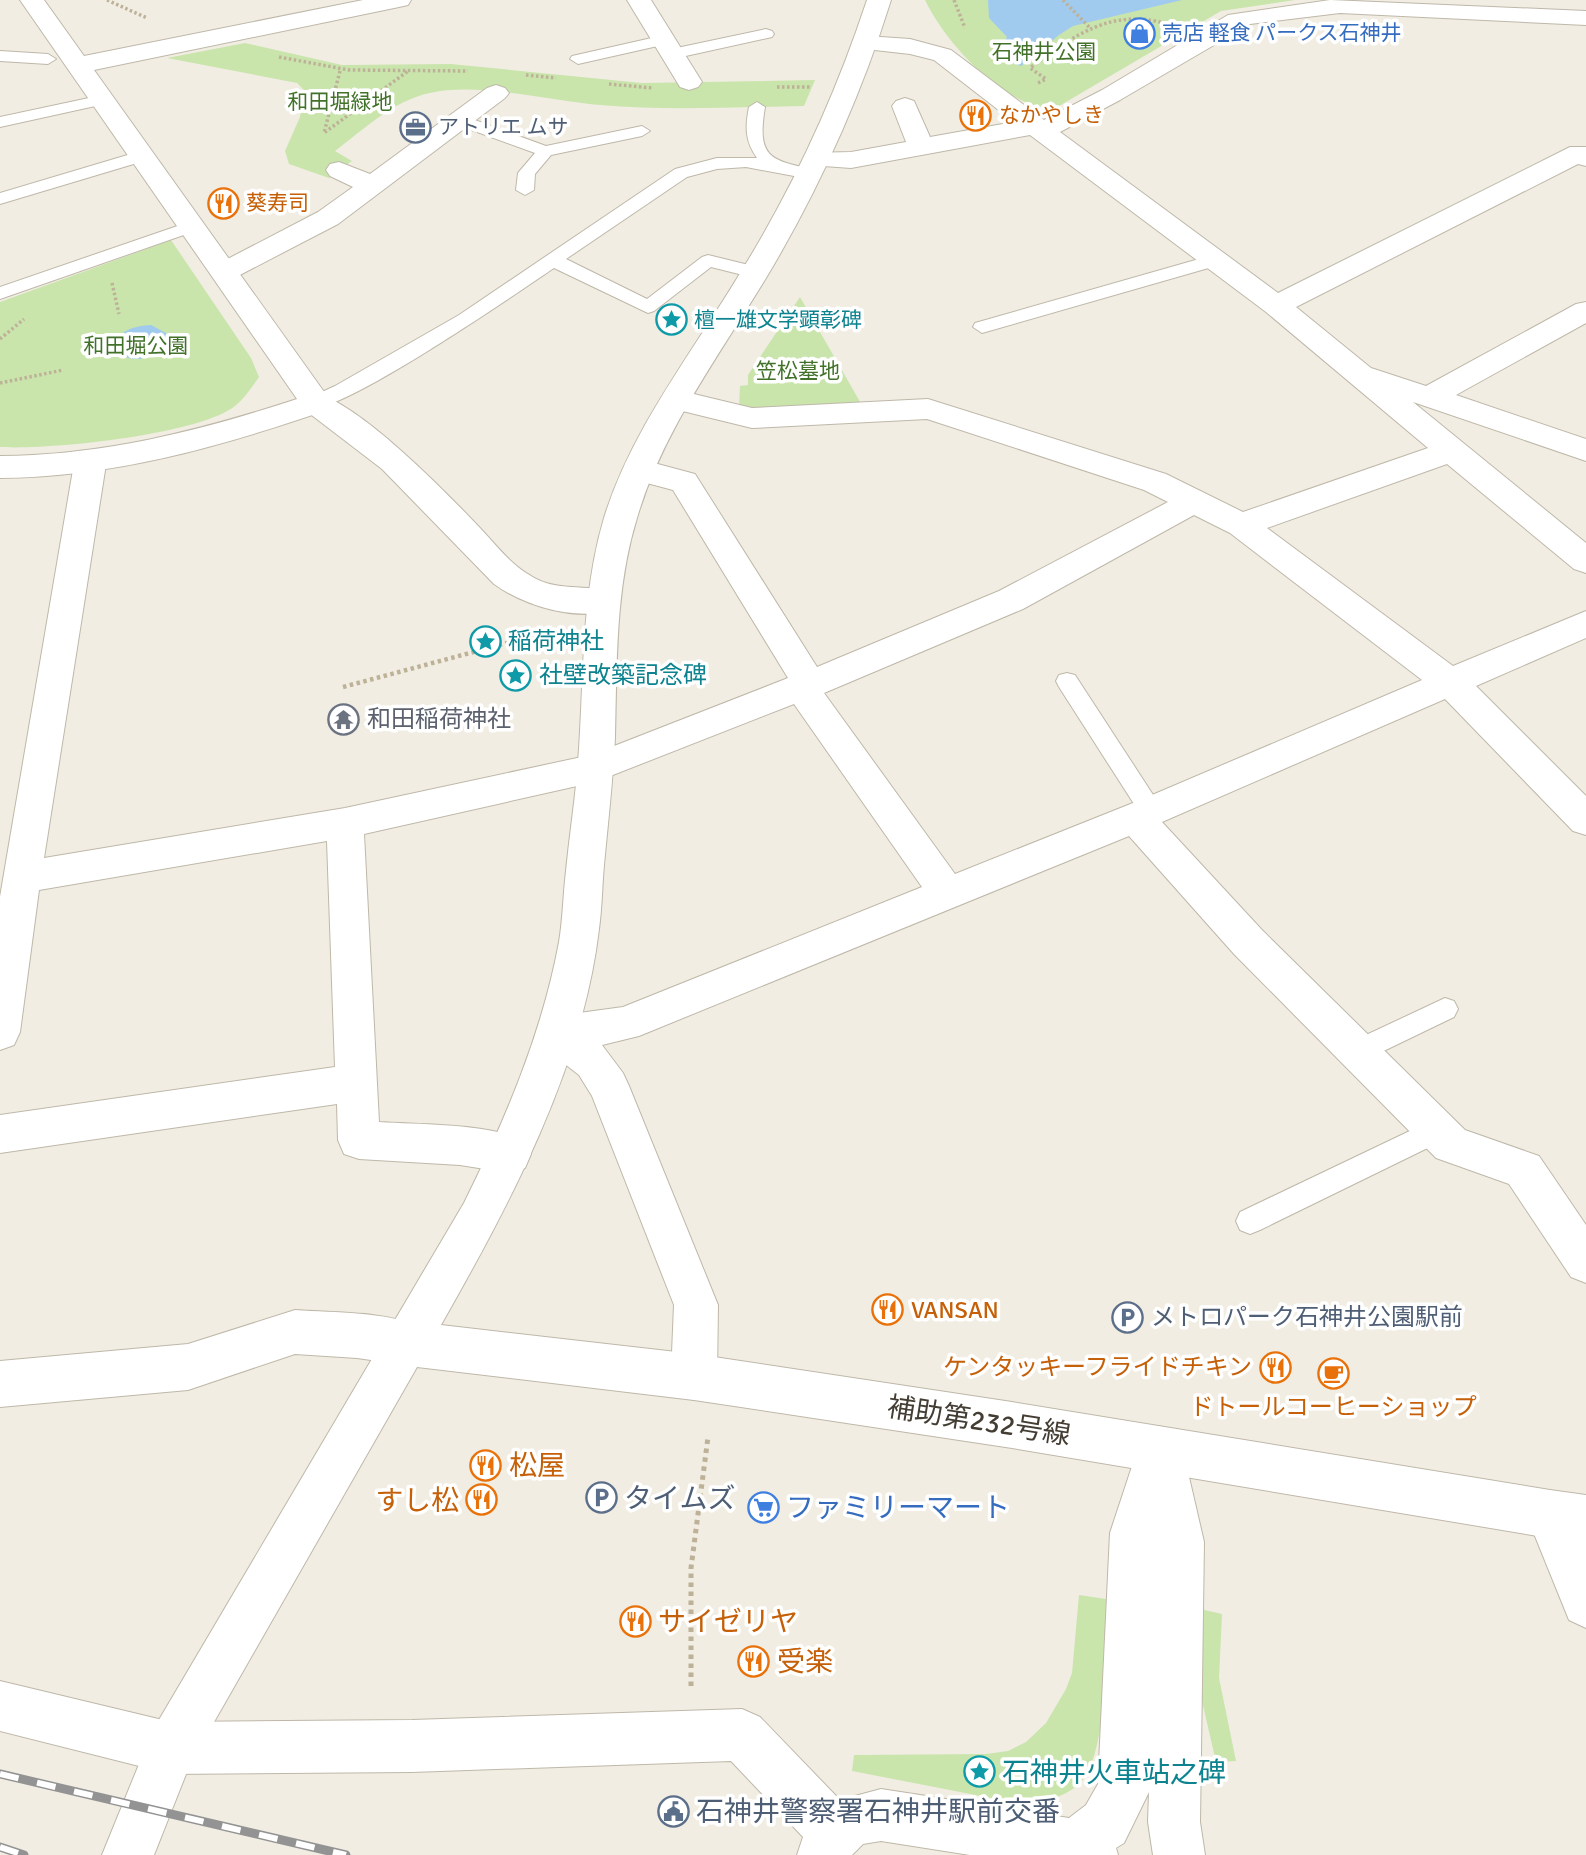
<svg xmlns="http://www.w3.org/2000/svg" width="1586" height="1855" viewBox="0 0 1586 1855" font-family="Signika,'Noto Sans JP',sans-serif">
<rect width="100%" height="100%" fill="#f1ede3"/>
<g fill="#c9e5ac">
<path d="M925 0H1295L1221 11 1054 109C1004 107 946 44 925 0Z"/>
<path d="M245 43 342 65 451 64 642 83 815 80 804 106C736 107 668 111 600 105 548 101 480 82 430 93 394 100 363 130 335 151L352 161 329 178 289 164 285 151 300 117 304 90 297 83 167 58Z"/>
<path d="M171 240 251 358 259 377C252 387 245 398 235 406 198 435 49 450 0 447V302Z"/>
<path d="M800 297 863 407 749 412 739 408 740 386 748 385V375Z"/>
<path d="M1079 1595 1106 1599C1104 1644 1111 1757 1077 1786 1063 1797 1044 1802 1027 1805L852 1771 854 1755 986 1754 1008 1751 1026 1742 1046 1723 1066 1689 1072 1673Z"/>
<path d="M1200 1609 1222 1614 1219 1678 1236 1761 1216 1762 1199 1688Z"/>
</g>
<g fill="#a0cbee">
<path d="M988 0H1182L1073 26 1059 35 1021 66 995 57 1007 37 989 18Z"/>
<path d="M151 325 166 333 168 341C155 360 130 366 114 349 117 330 134 326 151 325Z"/>
</g>
<g fill="none" stroke-linecap="round" stroke-linejoin="round">
<defs>
<g id="service">
<path d="M766 29 772 31 774 34 772 37 672 59 664 54 672 49Z"/>
<path d="M665 35 671 37 673 40 671 43 578 64 570 59 572 56Z"/>
<path d="M0 51 48 54 56 59 48 64 0 61Z"/>
<path d="M103 95 109 97 111 100 109 103 0 127V117Z"/>
<path d="M757 102 765 107C756 160 772 160 816 170L819 174 816 178 810 179 746 167 717 169 687 177 566 259 647 299 702 257 708 255 761 268 764 272 761 276 755 278 711 267 654 311 648 313 554 268C520 291 339 416 309 408L306 403 309 398 335 386 459 315 675 169 717 158H757C745 141 745 127 749 107Z"/>
<path d="M461 115 546 146 642 126 650 131 642 136 551 155 535 174 534 190 525 195 516 190 518 173 535 153 455 124 453 120Z"/>
<path d="M141 151 149 156 147 160 0 204V193Z"/>
<path d="M192 221 201 226 198 230 0 299V287Z"/>
<path d="M1213 255 1222 261 1219 265 982 333 973 327 975 323Z"/>
<path d="M1067 673 1075 675 1159 804 1163 811 1159 818 1151 820 1143 818 1059 687 1056 681 1059 675Z"/>
<path d="M1445 998 1454 1001 1458 1009 1454 1017 1367 1059 1358 1062 1349 1059 1345 1051 1349 1043Z"/>
<path d="M1437 1118 1446 1121 1450 1130 1446 1139 1260 1230 1250 1234 1240 1230 1236 1221 1240 1212Z"/>
</g>
<g id="minor">
<path d="M627 0H651L702 82 698 87 689 90 680 87Z"/>
<path d="M1330 0 1586 11V25L1340 13 1250 24 1120 100 1060 132 1278 293 1570 147H1586V166L1578 164 1296 307 1371 368 1426 386 1576 304 1586 302V323L1456 395 1586 439V461L1413 402 1586 543V573L1574 569 1447 464 1267 528 1453 666 1586 611V638L1476 686 1586 796V835L1573 831 1445 699 1162 822 1262 930 1465 1130 1539 1156 1586 1225V1283L1571 1277 1509 1184 1436 1158 1234 954 1129 836 639 1036 602 1045 623 1073 629 1086 718 1305 717 1377 710 1393 694 1400 678 1393 671 1377 674 1305 592 1096 579 1075 543 1047 537 1034 543 1021 557 1016 623 1007 922 887 794 704 595 782 364 834 379 1122C427 1125 480 1123 525 1140L531 1154 525 1168 510 1173 460 1165 359 1159 344 1154 338 1140 337 1104 0 1153V1115L335 1067 327 841 39 890 20 1032 14 1045 0 1050V897L74 464 79 456 90 453 101 456 106 464 44 858 345 808 591 755 788 678 673 490 628 478 623 470 628 462 639 459 695 474 817 667 999 591 1168 502 1144 490 927 419 752 428 666 407 662 400 666 393 677 390 752 408 928 399 1166 474 1243 512 1428 448 1266 312 1030 135 851 168 810 165 806 159 810 153 851 152 906 142 892 106 896 101 905 98 914 101 930 137 1014 122 934 60 910 54 857 48 854 43 857 38 866 36 910 39 951 50 1044 120 1102 90 1228 15ZM1194 515 1230 533 1422 680 1138 801 955 874 824 693 1023 609Z"/>
<path d="M496 85 505 88 509 93 505 98 338 224 236 277 226 280 216 277 212 271 216 265 318 212 353 187 330 176 326 170 330 164 339 162 370 174 487 88Z"/>
<path d="M316 393C362 406 446 492 480 528 496 545 511 565 531 576 556 592 586 584 614 592L619 601 614 610C576 621 526 607 494 584L382 469 305 410 301 403 305 396Z"/>
<path d="M295 1310C337 1313 383 1311 422 1327L428 1343 422 1359 406 1365 357 1358 295 1354 188 1390 0 1407V1361L188 1344Z"/>
<path d="M1159 1426 1175 1433 1183 1451 1204 1542 1200 1822 1205 1855H1153L1148 1822 1149 1792 1124 1843 1116 1848 1118 1855H970L881 1841 863 1844 852 1855H797L803 1837 731 1761 412 1772 171 1774 0 1731V1681L171 1722 412 1720 742 1709 760 1717 840 1800 881 1789 1069 1818 1086 1805 1098 1784 1110 1533 1143 1433Z"/>
<path d="M1550 1490 1586 1495V1628L1569 1620 1526 1514 1533 1497Z"/>
</g>
<g id="tertiary">
<path d="M20 0H44L84 56 363 0H411L408 5 399 7 94 70 327 396 331 403 327 410C219 447 114 477 0 478V456C104 455 199 431 297 399Z"/>
<path d="M867 0H891C861 96 820 187 769 273 722 352 663 429 637 518 615 589 617 663 615 737 613 780 608 822 604 865 602 887 602 908 599 929 583 1068 509 1205 441 1325L694 1354 1012 1402 1550 1490 1567 1497 1574 1514 1567 1531 1550 1538 1012 1448 694 1400 417 1367 190 1764 154 1855H102L153 1730 464 1203C505 1120 542 1034 559 942 563 919 563 895 566 871 569 839 574 807 577 775 585 688 579 602 604 518 631 430 692 353 739 275 793 188 835 97 867 0Z"/>
</g>
</defs>
<use href="#service" stroke="#bfb8a9" stroke-width="2"/>
<use href="#minor" stroke="#bfb8a9" stroke-width="2"/>
<use href="#tertiary" stroke="#bfb8a9" stroke-width="2"/>
<g stroke="#bdb298" stroke-width="3.5" stroke-dasharray="2.5 2.5" stroke-linecap="butt">
<path d="M107 0 147 18"/>
<path d="M954 0 965 28"/>
<path d="M1063 0 1090 28"/>
<path d="M279 57 349 70 468 71"/>
<path d="M340 71 324 133 408 71"/>
<path d="M526 75 556 78"/>
<path d="M1038 83 1046 79 1030 68C1073 36 1112 7 1167 24"/>
<path d="M609 84 653 88"/>
<path d="M777 87H810"/>
<path d="M112 283 119 314"/>
<path d="M0 339 24 319"/>
<path d="M0 383 63 370"/>
</g>
<path stroke="#bdb298" stroke-width="4.5" stroke-dasharray="3.5 3.5" stroke-linecap="butt" d="M343 687 537 635"/>
<path stroke="#bdb298" stroke-width="5" stroke-dasharray="4.5 4.5" stroke-linecap="butt" d="M691 1686V1568L708 1437"/>
<use href="#service" fill="#fff" fill-rule="evenodd"/>
<use href="#minor" fill="#fff" fill-rule="evenodd"/>
<use href="#tertiary" fill="#fff" fill-rule="evenodd"/>
<defs>
<g id="rail">
<path d="M0 1774 346 1855"/>
<path d="M0 1847 24 1855"/>
</g>
</defs>
<use href="#rail" stroke="#939393" stroke-width="9"/>
<use href="#rail" stroke="#fff" stroke-width="6" stroke-dasharray="19" stroke-linecap="butt"/>
</g>
<defs>
<symbol id="shop-ring" viewBox="-11 -11 22 22"><circle r="9.5" fill="#fff" stroke="#3f7fe0" stroke-width="1.5"/><path d="M-5-2.5h2.3a2.7 3.5 0 0 1 5.4 0H5L5.5 6h-11ZM-1.5-2.5h3a1.5 2.3 0 0 0-3 0Z" fill="#3f7fe0"/></symbol>
<symbol id="restaurant-ring" viewBox="-11 -11 22 22"><circle r="9.5" fill="#fff" stroke="#e8710a" stroke-width="1.5"/><path d="M-5-6h1v4h1v-4h1v4h1v-4h1v5L-1.5 .5V6h-2V.5L-5-1ZM5-6V6H3V1.5H1.5Q1.5-4 5-6Z" fill="#e8710a"/></symbol>
<symbol id="office-ring" viewBox="-11 -11 22 22"><circle r="9.5" fill="#fff" stroke="#5c6f8a" stroke-width="1.5"/><path d="M-6-3h4V-5.5h4V-3h4V5H-6ZM-1-4.5V-3h2v-1.5ZM-6 0V1H6V0Z" fill="#5c6f8a"/></symbol>
<symbol id="sight-ring" viewBox="-11 -11 22 22"><circle r="9.5" fill="#fff" stroke="#0f9aa8" stroke-width="1.5"/><path d="M0-6L1.8-2.2L6-1.7L2.9 1.2L3.7 5.4L0 3.3L-3.7 5.4L-2.9 1.2L-6-1.7L-1.8-2.2Z" fill="#0f9aa8"/></symbol>
<symbol id="temple-ring" viewBox="-11 -11 22 22"><circle r="9.5" fill="#fff" stroke="#6b7280" stroke-width="1.5"/><path d="M0-6L5-2H3V0L6.5 2.5H4V6H1.5V3h-3V6H-4V2.5H-6.5L-3 0V-2H-5Z" fill="#6b7280"/></symbol>
<symbol id="parking-ring" viewBox="-11 -11 22 22"><circle r="9.5" fill="#fff" stroke="#5c6f8a" stroke-width="1.5"/><path d="M-3.5-5.5H1a3.5 3.5 0 0 1 0 7H-1V5.5H-3.5ZM-1-3.4V-.6H.8a1.4 1.4 0 0 0 0-2.8Z" fill="#5c6f8a"/></symbol>
<symbol id="cafe-ring" viewBox="-11 -11 22 22"><circle r="9.5" fill="#fff" stroke="#e8710a" stroke-width="1.5"/><path d="M-5.5-4.5H6V0H3Q3 3.5 0 3.5H-2.5Q-5.5 3.5-5.5 0ZM3-3.2v2h1.7v-2ZM-6 4.5H4V6H-6Z" fill="#e8710a"/></symbol>
<symbol id="supermarket-ring" viewBox="-11 -11 22 22"><circle r="9.5" fill="#fff" stroke="#3f7fe0" stroke-width="1.5"/><path d="M-6-5.5h2.5l.6 2H6L4.5 2H-2.5L-4.4-4H-6ZM-1.5 3.2a1.3 1.3 0 1 0 .1 0ZM3 3.2a1.3 1.3 0 1 0 .1 0Z" fill="#3f7fe0"/></symbol>
<symbol id="civic-ring" viewBox="-11 -11 22 22"><circle r="9.5" fill="#fff" stroke="#5c6f8a" stroke-width="1.5"/><path d="M-.6-6.5H3V-4.5H.6V-3L4-1V1h2V6H-6V1h2V-1L-.6-3ZM-1.2 2.5V6h2.4V2.5Z" fill="#5c6f8a"/></symbol>
</defs>
<g fill-rule="evenodd">
<use href="#shop-ring" x="1122" y="16" width="35" height="35"/>
<use href="#restaurant-ring" x="958" y="98" width="35" height="35"/>
<use href="#office-ring" x="398" y="110" width="35" height="35"/>
<use href="#restaurant-ring" x="206" y="186" width="35" height="35"/>
<use href="#sight-ring" x="654" y="302" width="35" height="35"/>
<use href="#sight-ring" x="468" y="624" width="35" height="35"/>
<use href="#sight-ring" x="498" y="658" width="35" height="35"/>
<use href="#temple-ring" x="326" y="702" width="35" height="35"/>
<use href="#restaurant-ring" x="870" y="1292" width="35" height="35"/>
<use href="#parking-ring" x="1110" y="1300" width="35" height="35"/>
<use href="#restaurant-ring" x="1258" y="1350" width="35" height="35"/>
<use href="#cafe-ring" x="1316" y="1356" width="35" height="35"/>
<use href="#restaurant-ring" x="468" y="1448" width="35" height="35"/>
<use href="#parking-ring" x="584" y="1480" width="35" height="35"/>
<use href="#restaurant-ring" x="464" y="1482" width="35" height="35"/>
<use href="#supermarket-ring" x="746" y="1490" width="35" height="35"/>
<use href="#restaurant-ring" x="618" y="1604" width="35" height="35"/>
<use href="#restaurant-ring" x="736" y="1644" width="35" height="35"/>
<use href="#sight-ring" x="962" y="1754" width="35" height="35"/>
<use href="#civic-ring" x="656" y="1794" width="35" height="35"/>
</g>
<g text-anchor="middle" stroke-width="7" stroke-linejoin="round" paint-order="stroke">
<g font-size="21" fill="#366cbe" stroke="#fff" text-anchor="start">
<text x="1162" y="40">売店 軽食 パークス石神井</text>
</g>
<g font-size="21" fill="#427229" stroke="#fff">
<text x="1044" y="59">石神井公園</text>
<text x="340" y="109">和田堀緑地</text>
<text x="136" y="353">和田堀公園</text>
<text x="798" y="378">笠松墓地</text>
</g>
<g font-size="21" fill="#c56008" stroke="#fff" text-anchor="start">
<text x="999" y="122">なかやしき</text>
<text x="246" y="210">葵寿司</text>
</g>
<g font-size="21" fill="#4e5e75" stroke="#fff" text-anchor="start">
<text x="438" y="134">アトリエ ムサ</text>
</g>
<g font-size="21" fill="#0d838f" stroke="#fff" text-anchor="start">
<text x="694" y="327">檀一雄文学顕彰碑</text>
</g>
<g font-size="24" fill="#0d838f" stroke="#fff" text-anchor="start">
<text x="508" y="649">稲荷神社</text>
<text x="539" y="683">社壁改築記念碑</text>
</g>
<g font-size="24" fill="#5b616d" stroke="#fff" text-anchor="start">
<text x="367" y="727">和田稲荷神社</text>
</g>
<g font-size="24" fill="#c56008" stroke="#fff" text-anchor="start">
<text x="911" y="1318">VANSAN</text>
<text x="1252" y="1375" text-anchor="end">ケンタッキーフライドチキン</text>
<text x="1333" y="1415" text-anchor="middle">ドトールコーヒーショップ</text>
</g>
<g font-size="24" fill="#4e5e75" stroke="#fff" text-anchor="start">
<text x="1151" y="1325">メトロパーク石神井公園駅前</text>
</g>
<g font-size="28" fill="#433d33" stroke="#fff">
<text transform="translate(979 1420) rotate(9)" y="10">補助第232号線</text>
</g>
<g font-size="28" fill="#c56008" stroke="#fff" text-anchor="start">
<text x="509" y="1475">松屋</text>
<text x="459" y="1510" text-anchor="end">すし松</text>
<text x="658" y="1631">サイゼリヤ</text>
<text x="777" y="1671">受楽</text>
</g>
<g font-size="28" fill="#4e5e75" stroke="#fff" text-anchor="start">
<text x="624" y="1508">タイムズ</text>
<text x="696" y="1821">石神井警察署石神井駅前交番</text>
</g>
<g font-size="28" fill="#366cbe" stroke="#fff" text-anchor="start">
<text x="786" y="1517">ファミリーマート</text>
</g>
<g font-size="28" fill="#0d838f" stroke="#fff" text-anchor="start">
<text x="1002" y="1782">石神井火車站之碑</text>
</g>
</g>
</svg>
